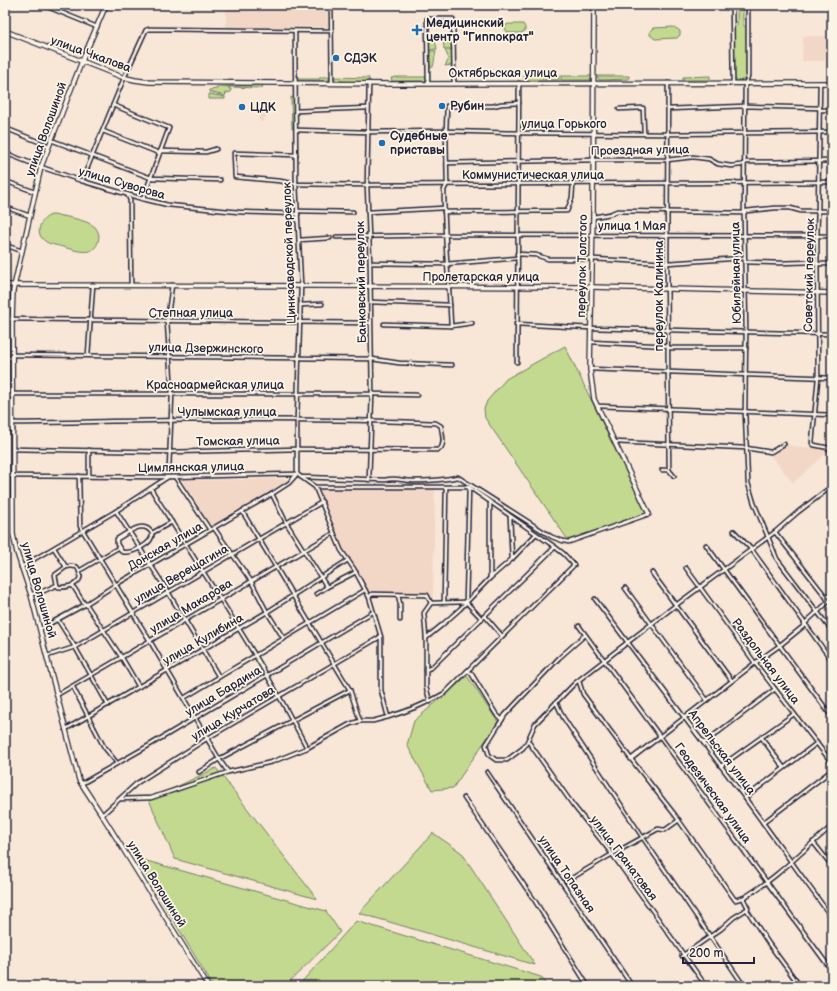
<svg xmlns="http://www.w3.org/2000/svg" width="837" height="991" viewBox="0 0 837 991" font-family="'Balsamiq Sans',sans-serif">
<rect width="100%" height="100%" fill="#f8e7d7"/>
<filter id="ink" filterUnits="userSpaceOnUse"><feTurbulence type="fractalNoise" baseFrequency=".025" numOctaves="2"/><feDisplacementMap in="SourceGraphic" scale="8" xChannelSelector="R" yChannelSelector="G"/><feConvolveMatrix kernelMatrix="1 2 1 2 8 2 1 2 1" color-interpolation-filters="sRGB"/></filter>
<g filter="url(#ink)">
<g fill="#f3d7c6">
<path d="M226 5H327L328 27H226Z"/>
<path d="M803 36H826L825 61H802Z"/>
<path d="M262 102H267L266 118H264L263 122H260V120H258V117H260V114L263 113H258L259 108H262Z"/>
<path d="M787 443 792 446 827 449 829 451 793 483 771 456Z"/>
<path d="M287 479 286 482 211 526 182 481 183 480Z"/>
<path d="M5 481H9V514L5 515Z"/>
<path d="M317 489H435L433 598H371L351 563 342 550Z"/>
</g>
<g fill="#c3d98f" stroke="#727e65">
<path d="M734 5H747L743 9V25L747 28V77L743 80 737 81 734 77V27L737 25V9L734 7Z"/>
<path d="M446 20 443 26H435L430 21Z"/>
<path d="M509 24H523L525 27V31L521 33H508L505 29 506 25Z"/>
<path d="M674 27 680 31V35L677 38 655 39 650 35V31L653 28Z"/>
<path d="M429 36H434L437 49 429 50Z"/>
<path d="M443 36H451L452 49H444Z"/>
<path d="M445 50H452V65L445 66 449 59Z"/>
<path d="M429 51H436L433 67H430Z"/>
<rect x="524" y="76" width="35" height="4"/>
<path d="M561 76H592L591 80H561Z"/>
<path d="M597 76H629V79L599 80Z"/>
<path d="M710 76V80H683V77Z"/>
<path d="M320 77H330L328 81H296V79H320Z"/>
<path d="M334 77 369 78V80L367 82 336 81Z"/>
<path d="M396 77H427V79L425 81H392L391 78Z"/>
<path d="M263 85 262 88 229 87V89H231V92L226 93 225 96 209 92V90L217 89V87Z"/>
<path d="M209 94 225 97V99H209Z"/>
<path d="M291 97 294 98 293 129H292Z"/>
<path d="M51 215C61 215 88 220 95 227 97 229 98 232 99 235 98 259 78 251 63 247 57 245 50 245 45 241 34 233 40 219 51 215Z"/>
<path d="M565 346 646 513 568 540 485 418 484 409 487 401 506 379Z"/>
<path d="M467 676 498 722 453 788 432 790 407 745 414 721Z"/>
<path d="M216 768 317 899 175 859 149 800Z"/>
<path d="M433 833 462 853 535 965 359 913Z"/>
<path d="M136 858 326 911 340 932 285 986H213Z"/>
<path d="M356 921 541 977 547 986H298Z"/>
</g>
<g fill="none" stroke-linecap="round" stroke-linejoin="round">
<defs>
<g id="street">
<path d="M43 5 97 27"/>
<path d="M331 5 332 83"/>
<path d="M732 5 733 82"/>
<path d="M748 5V76L745 86 744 213 746 332 745 412 748 483 754 503 777 559 832 631"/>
<path d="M369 83 367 185 370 263 372 394 369 480"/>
<path d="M428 83 427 19H453L454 83"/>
<path d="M820 83 818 211 817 236 818 378 812 443 814 445 829 448 832 454"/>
<path d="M113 105 169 128 143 199"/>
<path d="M619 109 643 108 644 133"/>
<path d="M668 109 745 106 820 108"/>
<path d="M820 110H832"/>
<path d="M296 111 368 108"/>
<path d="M5 128 49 146"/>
<path d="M296 130 368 132 446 131 519 133 668 134 832 132"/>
<path d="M103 131 159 153"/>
<path d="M51 140 151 178 220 180"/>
<path d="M160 151 206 152 216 149"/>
<path d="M5 153 41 167 82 181 143 199 168 205 239 212 298 214"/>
<path d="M296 155 234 153 235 177 280 181 296 184 367 185 832 182"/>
<path d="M447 163 594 160H667L693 157 709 159 718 164 731 166 741 165 747 162 832 161"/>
<path d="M5 181 35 192"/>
<path d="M82 181 124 78 146 30 149 29 332 31"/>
<path d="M127 194 130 200 131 285"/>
<path d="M5 207 30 216"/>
<path d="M297 211 353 212"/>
<path d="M368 212 444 208"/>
<path d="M444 212 567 211 572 198 573 184"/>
<path d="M593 217 610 214 617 211 744 213 746 211 775 208H790L801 211H832"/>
<path d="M336 237 444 235 832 236"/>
<path d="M299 240 330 238"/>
<path d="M5 245 22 251"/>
<path d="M517 254 536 255 548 259H593L667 263 744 258"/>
<path d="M745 262 779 263 814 262 818 264H832"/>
<path d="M370 263 446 264 517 258"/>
<path d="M371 302 450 305"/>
<path d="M301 305 322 304"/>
<path d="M5 319 370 323"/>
<path d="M384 324 451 326 472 323"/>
<path d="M516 324 591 328 832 334"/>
<path d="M451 326C449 280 444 236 444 190L447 184 446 131 447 106H493L501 104 519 103"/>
<path d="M591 342 668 346"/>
<path d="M669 348H746"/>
<path d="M13 355 300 358 372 359 399 363 452 365"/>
<path d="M88 355 93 285"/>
<path d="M5 358H12"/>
<path d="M517 362 519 83"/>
<path d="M590 369 832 378"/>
<path d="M13 394H372L417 395"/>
<path d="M5 396H12"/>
<path d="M598 406 832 415"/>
<path d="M12 423C154 421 295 417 436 423L441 426C442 434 445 441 441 448L437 450 297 449 170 452 13 449"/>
<path d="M5 429 13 430"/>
<path d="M615 442 746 448 771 452 784 444"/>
<path d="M89 450V476"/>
<path d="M169 469 172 394 167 322 172 285"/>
<path d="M662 470H669L667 263 668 83"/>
<path d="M669 470 674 476"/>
<path d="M5 476 168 477 297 474 301 477 385 480C397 477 402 481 413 481 429 481 443 480 458 477L552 537 563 541 569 542 649 514"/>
<path d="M79 476 80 526 150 641 219 759 228 772 272 762 307 748"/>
<path d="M175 477 210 530"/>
<path d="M301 477 315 487 341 550 354 569 369 597 381 637V690L388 717C408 711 426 704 445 693L574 565 564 554 555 547 469 487H315"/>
<path d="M151 489C204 575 261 658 307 748L350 724 360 721"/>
<path d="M272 494 287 524 327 587 356 572"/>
<path d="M116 511 168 592 219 677"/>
<path d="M242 511 350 690 360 721H373L388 717"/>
<path d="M510 517 512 559"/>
<path d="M214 528 251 581 267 612 284 639"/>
<path d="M734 531 752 550 832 661"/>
<path d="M775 532 826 597 832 593"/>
<path d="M152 533C154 544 131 554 122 552L117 544V539C128 533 143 519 152 533L172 522"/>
<path d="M706 545 832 717"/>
<path d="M54 548 66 567"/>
<path d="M71 566 77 567C87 582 71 588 58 587L57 585 55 575 66 567Z"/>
<path d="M21 567 116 511 168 477"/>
<path d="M686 568 755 663 832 763"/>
<path d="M79 571 118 548"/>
<path d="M652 573 732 681"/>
<path d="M490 578V504"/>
<path d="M73 586 85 605"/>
<path d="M625 588 707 700"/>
<path d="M31 594 39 593 57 585"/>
<path d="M316 594 327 587"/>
<path d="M398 595 400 604V620"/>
<path d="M369 597 372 594 427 595 431 603"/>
<path d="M595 599 745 798 832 918"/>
<path d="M444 602 446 488"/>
<path d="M466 602 469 488"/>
<path d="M86 604 122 658 139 687"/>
<path d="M485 616 502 636"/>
<path d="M58 620 75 647 108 705"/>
<path d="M804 624 826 604 828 602 826 597"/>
<path d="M579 626 832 971"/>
<path d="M40 629 86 604 115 585 272 494 289 483 297 474V420L301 285 296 184 295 31"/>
<path d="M585 635 559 658 505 715 486 745 489 755 496 760H507L523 748 527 742 535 724 575 683 676 605 775 532 798 512 832 486"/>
<path d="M426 638 442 625 460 609 490 578 512 559 536 534"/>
<path d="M47 656 75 647 322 502"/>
<path d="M426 670 432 667 555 547"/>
<path d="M467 671 471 673 496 714 502 720"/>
<path d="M579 681 583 694 631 759 675 815 735 900 743 898 748 908 747 910 769 944 800 986"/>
<path d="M73 687 104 747 117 763"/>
<path d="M57 695 334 533"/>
<path d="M184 698 365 590"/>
<path d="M430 702 426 687V638L424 613 431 603 466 602 482 619"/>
<path d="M556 702 563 717 643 838 744 986"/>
<path d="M66 729 267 612 348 560"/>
<path d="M762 738 784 768"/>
<path d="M528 741 573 805 612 854 706 986"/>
<path d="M704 743 775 689"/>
<path d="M631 759 755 663 779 646 805 625"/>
<path d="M721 766 794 714"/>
<path d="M199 772 219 759 350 690"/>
<path d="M487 772 632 986"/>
<path d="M81 784 148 746 373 612"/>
<path d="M464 798 535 901 588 986"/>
<path d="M745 798 817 743"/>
<path d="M120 799 151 798 228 772"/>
<path d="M102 815 137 783 208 738 380 637"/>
<path d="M763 823 832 770"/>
<path d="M813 842 832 866"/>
<path d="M567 881 609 856 658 829 665 830 679 820"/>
<path d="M743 898C776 879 803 850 832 826"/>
<path d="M682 956 721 929 733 918 747 909"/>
</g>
<g id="secondary">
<path d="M106 5 82 61 41 167 13 291 12 319 13 534 17 553 31 595 44 646 79 780 102 815 208 986"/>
<path d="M594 5 593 217 590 369 594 399 649 514"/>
<path d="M5 31 122 77 135 80 149 82 391 84 832 83"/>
<path d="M5 285 592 287 832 293"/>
</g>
</defs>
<use href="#street" stroke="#22223b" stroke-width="5.5"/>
<use href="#secondary" stroke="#22223b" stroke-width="6"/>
<use href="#street" stroke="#fcf5e5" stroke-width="2.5"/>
<use href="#secondary" stroke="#fcf5e5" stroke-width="3.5"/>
</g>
</g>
<g fill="#1f6fb2" stroke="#fcf5e5" stroke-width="1.5">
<path d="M415 24h4v4h4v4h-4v4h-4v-4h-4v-4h4z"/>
<circle cx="336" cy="58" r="4"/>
<circle cx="442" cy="106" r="4"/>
<circle cx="242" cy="107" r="4"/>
<circle cx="382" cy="143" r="4"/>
</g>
<g text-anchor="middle" stroke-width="3.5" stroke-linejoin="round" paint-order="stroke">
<g font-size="12" font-weight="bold" fill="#22223b" stroke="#fcf5e5" text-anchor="start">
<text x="426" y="27">Медицинский<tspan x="426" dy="14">центр "Гиппократ"</tspan></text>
<text x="344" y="62">СДЭК</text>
<text x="450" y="110">Рубин</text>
<text x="250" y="111">ЦДК</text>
<text x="390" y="140">Судебные<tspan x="390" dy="14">приставы</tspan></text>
</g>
<g font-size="12" fill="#22223b" stroke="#fcf5e5">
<text transform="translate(91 54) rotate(20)" y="4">улица Чкалова</text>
<text x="503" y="77">Октябрьская улица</text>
<text x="564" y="128">улица Горького</text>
<text transform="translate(46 129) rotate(-70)" y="4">улица Волошиной</text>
<text transform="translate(640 150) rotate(-1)" y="4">Проездная улица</text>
<text x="533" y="179">Коммунистическая улица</text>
<text transform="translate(122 183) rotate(16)" y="4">улица Суворова</text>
<text x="632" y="230">улица 1 Мая</text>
<text transform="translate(289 253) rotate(-92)" y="4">Цинкзаводской переулок</text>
<text transform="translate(582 266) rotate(-89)" y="4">переулок Толстого</text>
<text transform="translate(736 273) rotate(-91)" y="4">Юбилейная улица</text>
<text transform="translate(809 275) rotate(-89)" y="4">Советский переулок</text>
<text x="481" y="281">Пролетарская улица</text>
<text transform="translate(361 282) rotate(-91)" y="4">Банковский переулок</text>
<text transform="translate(659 296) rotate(-90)" y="4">переулок Калинина</text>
<text x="191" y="317">Степная улица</text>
<text transform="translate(206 348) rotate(1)" y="4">улица Дзержинского</text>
<text x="215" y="389">Красноармейская улица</text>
<text x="227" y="416">Чулымская улица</text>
<text transform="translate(238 441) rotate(-1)" y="4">Томская улица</text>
<text transform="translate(191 467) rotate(-1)" y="4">Цимлянская улица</text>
<text transform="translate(165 546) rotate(-30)" y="4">Донская улица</text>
<text transform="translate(181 574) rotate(-30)" y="4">улица Верещагина</text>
<text transform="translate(39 590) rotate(74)" y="4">улица Волошиной</text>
<text transform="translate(191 606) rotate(-31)" y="4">улица Макарова</text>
<text transform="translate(203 639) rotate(-30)" y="4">улица Кулибина</text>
<text transform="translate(766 661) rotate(53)" y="4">Раздольная улица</text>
<text transform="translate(223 691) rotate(-31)" y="4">улица Бардина</text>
<text transform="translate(233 713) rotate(-31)" y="4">улица Курчатова</text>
<text transform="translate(722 752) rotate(53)" y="4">Апрельская улица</text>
<text transform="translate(713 793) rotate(54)" y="4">Геодезическая улица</text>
<text transform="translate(624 858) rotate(53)" y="4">улица Гранатовая</text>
<text transform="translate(567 874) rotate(56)" y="4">улица Топазная</text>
<text transform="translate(157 884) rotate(58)" y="4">улица Волошиной</text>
</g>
</g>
<rect width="837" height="991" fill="none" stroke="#fcf5e5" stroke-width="20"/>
<rect x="10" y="10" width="817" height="971" fill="none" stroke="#22223b" stroke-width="1.5" filter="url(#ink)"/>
<path d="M683 957v6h71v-6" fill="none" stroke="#22223b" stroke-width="2"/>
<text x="689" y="957" font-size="12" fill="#22223b" stroke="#fcf5e5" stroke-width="3" paint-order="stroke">200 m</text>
</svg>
